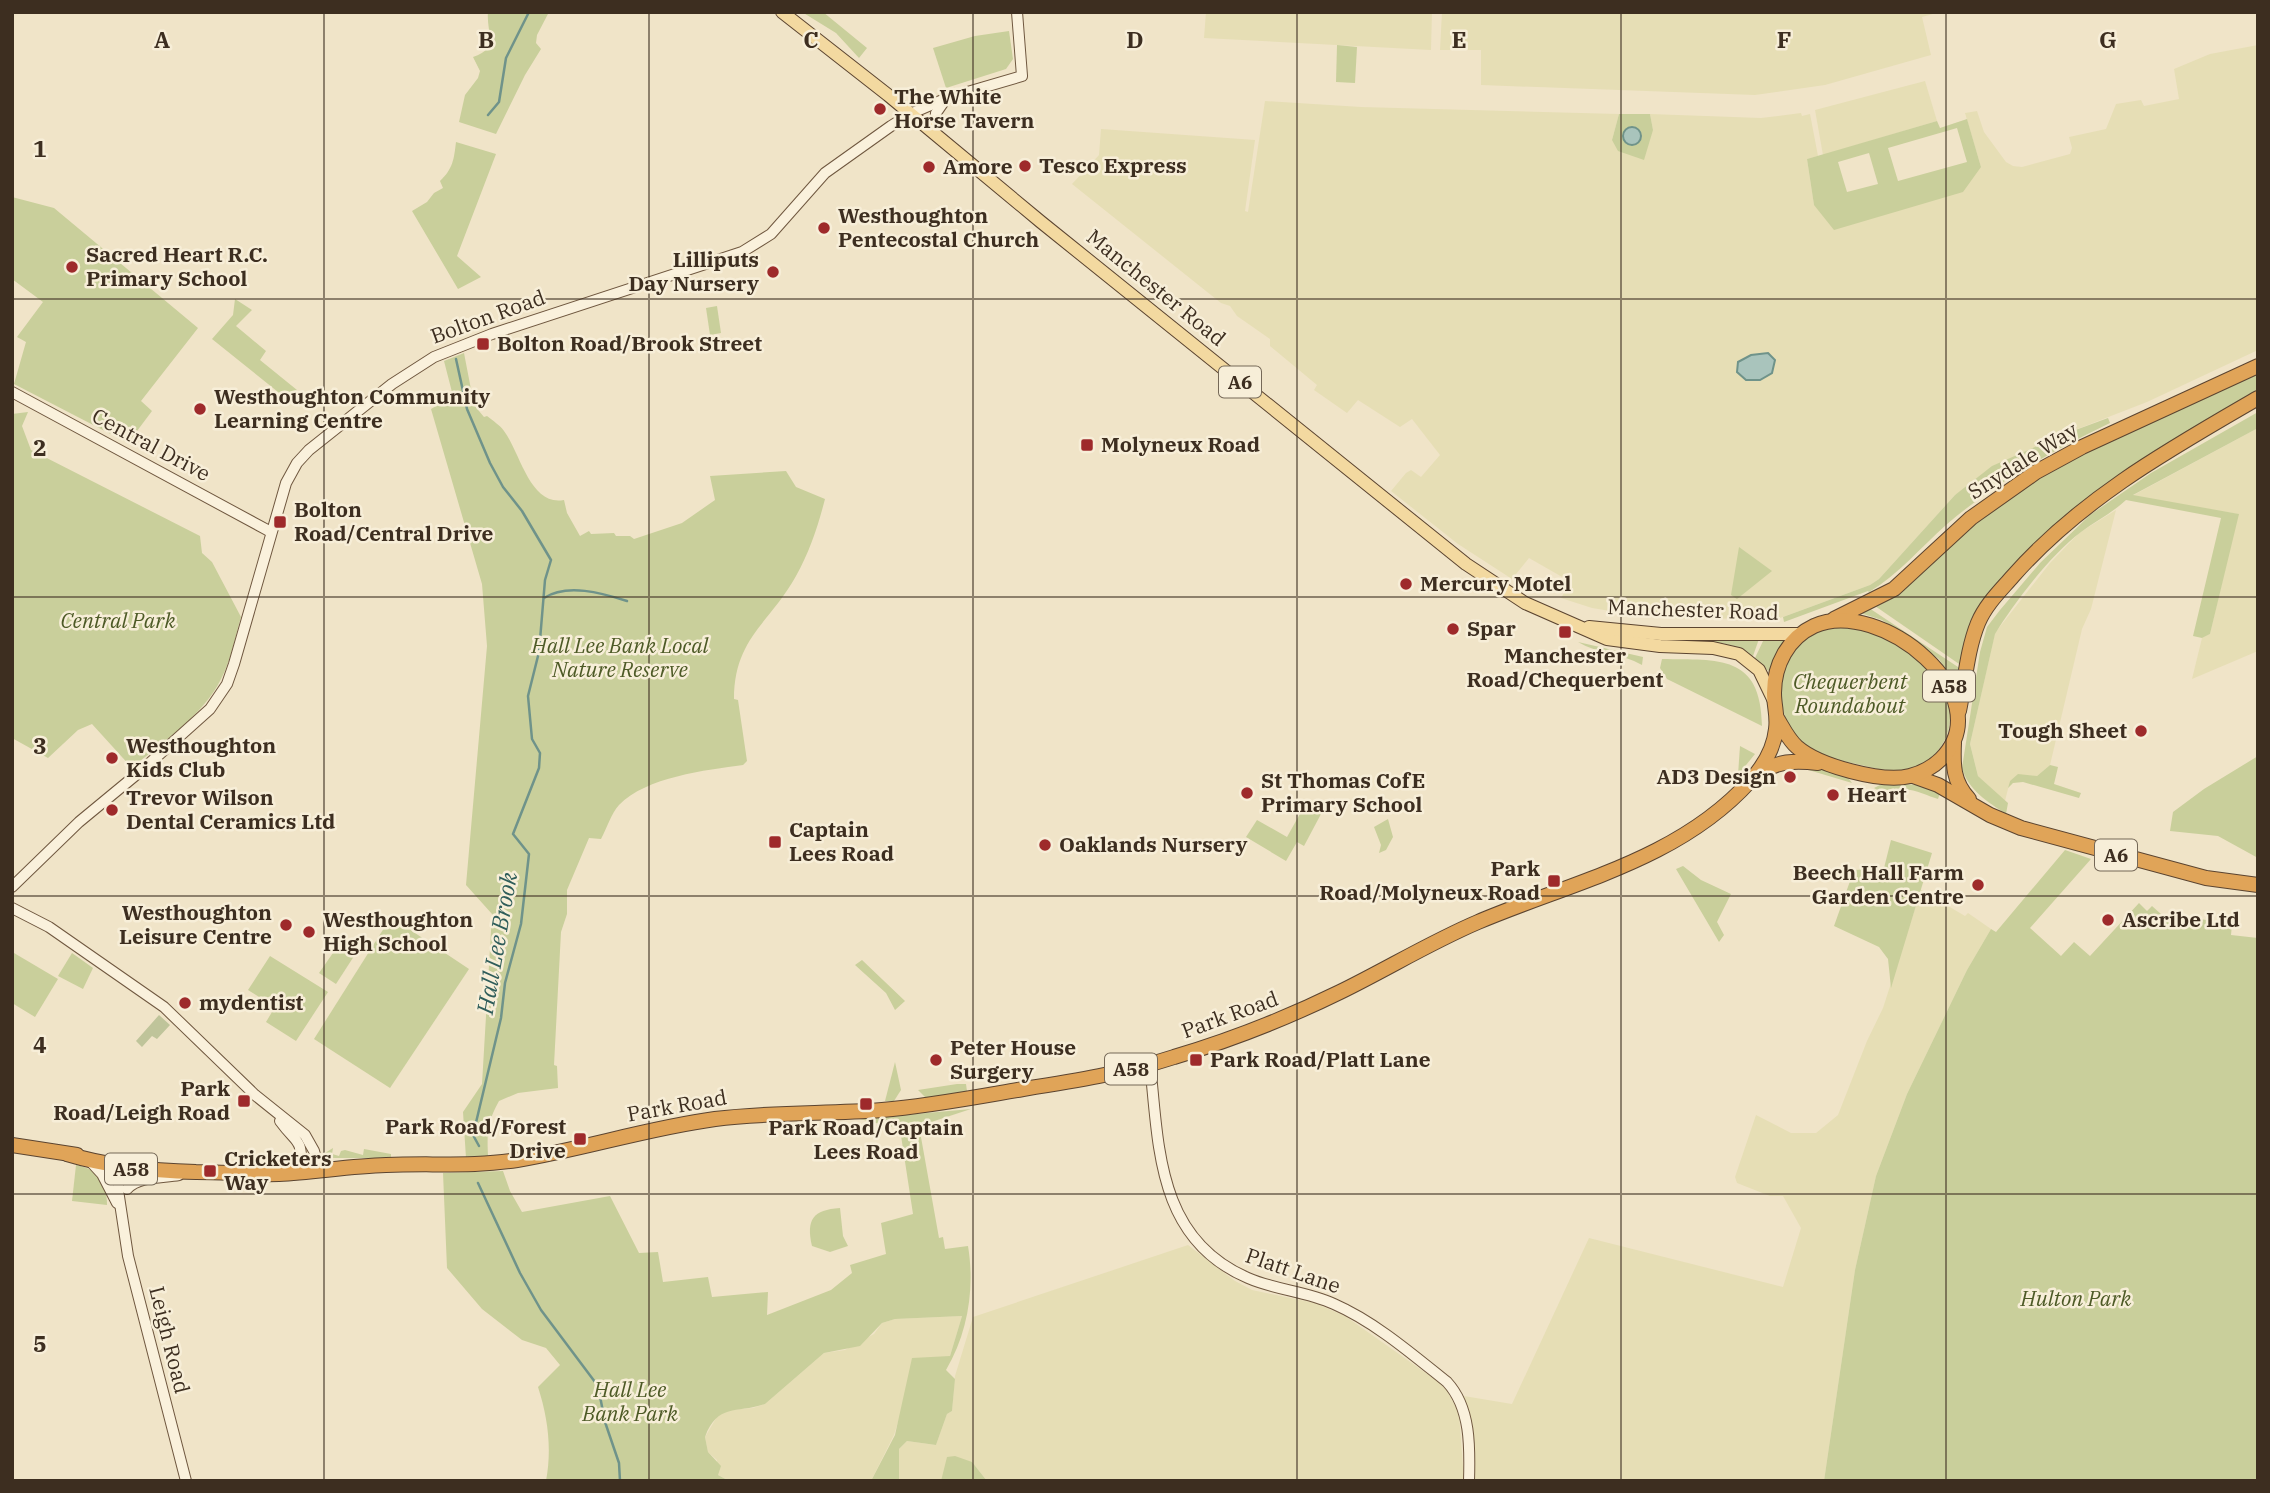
<svg xmlns="http://www.w3.org/2000/svg" width="2270" height="1493" viewBox="0 0 2270 1493" font-family="'IBM Plex Serif',serif">
<rect width="100%" height="100%" fill="#f0e4c8"/>
<g fill="#e6deb5">
<path d="M1206 12H1432L1431 50 1204 38Z"/>
<path d="M1442 12H1940L1922 17 1931 55 1825 85 1755 95 1481 85V50H1440Z"/>
<path d="M2258 45V350L2147 402 2062 435 1955 495 1879 579 1870 585 1780 618 1683 619 1628 614 1592 608 1561 598 1571 582 1529 558 1512 579 1458 544 1391 491 1406 473 1411 470 1421 477 1440 455 1412 419 1400 427 1358 400 1347 413 1314 390 1317 385 1270 346V339L1237 316 1230 306 1221 303 1072 184 1099 155 1101 129 1255 140 1245 211 1248 212 1265 101 1361 107 1619 114 1612 140 1653 130 1650 114 1761 118 1801 113 1802 116 1810 114 1818 156 1807 159 1814 205 1981 167 1965 113 1977 111 1984 132 2006 162 2013 166 2022 167 2070 154 2072 148 2069 137 2106 129 2116 104 2141 100 2144 106 2179 99 2174 69 2210 54Z"/>
<path d="M1925 81 1937 121 1823 155 1815 110Z"/>
<path d="M2258 428V651L2192 679 2202 638 2210 634 2238 514 2132 496Z"/>
<path d="M2116 510 2091 609 2082 629 2050 765 2037 776 2010 781 2005 801 1978 776 1970 744 1995 633 2050 563 2079 533Z"/>
<path d="M1921 890 1965 916 1968 913 1991 929 1967 970 1907 1094 1876 1176 1855 1270 1824 1481H1475L1473 1427 1464 1396 1512 1404 1589 1238 1783 1287 1801 1228 1783 1196H1770L1737 1183 1735 1177 1756 1115 1791 1133H1816L1838 1115 1867 1041 1883 1008Z"/>
<path d="M1188 1245 1235 1281 1252 1290 1315 1303 1345 1316 1433 1378 1446 1389 1459 1413 1464 1481H987L972 1462 944 1473 941 1481H899V1449L907 1441 936 1445 947 1414 952 1411 955 1376 973 1317Z"/>
<path d="M962 1316 950 1356 899 1419 894 1435 871 1481H729L718 1475 717 1460 708 1452 705 1437 718 1415 730 1410 753 1408 765 1404 824 1353 845 1350 874 1334 882 1323 895 1319Z"/>
</g>
<g fill="#c9cf9b" fill-rule="evenodd">
<path d="M488 12H549L537 35 536 43 541 49 525 75 496 134 459 122 465 95 478 78 480 71 473 57C500 48 486 33 488 12Z"/>
<path d="M802 12H823L867 48 859 58 836 33Z"/>
<path d="M1009 31 1013 59 1006 69 946 88 933 48 975 36Z"/>
<path d="M1337 45 1357 47 1355 83 1336 82Z"/>
<path d="M1619 114H1650L1653 130 1644 160 1618 151 1612 140Z"/>
<path d="M1967 119 1981 167 1963 192 1834 230 1814 205 1807 159 1937 121 1940 128ZM1957 128 1967 162 1898 181 1888 148ZM1869 153 1878 184 1847 192 1838 162Z"/>
<path d="M456 142 496 154 457 256 481 277 458 289 412 211 427 202 434 193 443 188 440 181C453 169 454 159 456 142Z"/>
<path d="M12 197 54 208 198 328 141 401 152 411 128 443 14 384 26 342 17 337 43 302 12 279Z"/>
<path d="M235 299 252 310 236 326 266 351 260 360 297 390 288 400 212 339 233 315Z"/>
<path d="M717 306 721 333 710 335 706 308Z"/>
<path d="M464 353 474 405 484 417 487 416C493 421 500 425 504 431 520 452 530 507 564 500L567 513 580 536 589 531 591 534 614 533 616 536H630L634 539 682 523 715 500 710 476 786 471 796 487 825 499C818 526 810 551 796 576 770 623 734 638 734 699L738 700 747 761 743 765C706 770 646 777 619 805 611 814 607 828 601 839L589 838 567 890V914L561 932 554 1065 557 1066 558 1088 518 1093 499 1101C487 1123 487 1132 488 1156L466 1158 463 1112 482 1084 492 914 466 885 487 646 482 584 431 409 453 396 444 361Z"/>
<path d="M2258 372V393L2190 433 1992 592 1962 666 1875 606 1898 593 1950 543 2003 501 2067 460Z"/>
<path d="M28 412 22 426 31 450 200 536 202 553 212 562 241 617C235 637 231 660 221 679 203 716 162 742 132 768L92 724 78 730 48 758 12 738V414Z"/>
<path d="M2258 412V428L2133 495 2239 514 2210 634 2202 638 2193 636 2221 518 2126 500C2112 513 2096 521 2081 532 2052 553 2014 603 1995 634L1970 744 1978 776 2008 803 2006 814C1988 802 1968 790 1962 768L1980 652 1987 627 2000 610 2040 563 2090 515 2151 473Z"/>
<path d="M2108 418 2110 423C2052 451 1996 482 1946 525 1920 548 1899 574 1869 592L1868 591 1784 622 1783 617 1870 585 1879 579 1955 495 1992 466 2062 435Z"/>
<path d="M1739 547 1772 571 1737 599 1731 595Z"/>
<path d="M1869 608 1961 669 1958 689 1939 659 1882 620 1860 613Z"/>
<path d="M1831 627C1852 628 1869 629 1888 639 1906 649 1930 666 1941 684 1959 714 1950 751 1918 766 1900 774 1880 770 1861 765 1842 761 1822 757 1806 745 1777 723 1772 677 1795 649 1805 638 1817 632 1831 627Z"/>
<path d="M1674 638 1759 639 1753 656 1736 647 1722 643 1672 642 1671 641Z"/>
<path d="M1787 638 1770 671 1767 670 1755 658 1764 639Z"/>
<path d="M1578 642 1643 657 1642 665C1621 653 1598 654 1578 642Z"/>
<path d="M1662 659C1719 660 1761 654 1762 726L1667 679 1660 668Z"/>
<path d="M1740 746 1755 754 1738 775Z"/>
<path d="M2258 756V858L2218 836 2170 831 2173 812 2204 789Z"/>
<path d="M1792 765C1811 765 1841 766 1852 783Z"/>
<path d="M2050 765 2058 767 2054 784 2081 793 2079 798 2023 782 2013 783 2008 788 2010 781 2018 774 2037 776Z"/>
<path d="M1884 783 1920 785 1940 793 1938 799C1924 795 1900 781 1891 797L1874 788Z"/>
<path d="M1305 805 1321 814 1304 846 1297 842 1286 861 1246 837 1257 820 1287 837Z"/>
<path d="M1388 819 1393 837 1386 850 1379 853 1381 845 1374 827Z"/>
<path d="M1891 840 1932 853 1891 988 1888 959 1879 947 1834 926 1854 870 1884 868Z"/>
<path d="M2065 850 2091 859 2030 928 2061 956 2074 942 2090 956 2139 903 2147 911 2152 906 2171 923 2181 916 2232 924 2231 935 2258 938V1481H1824L1855 1270 1876 1176 1907 1094 1967 970 1991 929 1996 932Z"/>
<path d="M1683 866 1701 880 1731 894 1717 922 1724 935 1719 942 1676 869Z"/>
<path d="M391 917 469 969 390 1088 314 1039Z"/>
<path d="M342 940 358 950 336 984 319 973Z"/>
<path d="M14 953 58 979 35 1017 12 1003Z"/>
<path d="M72 953 93 968 83 989 58 976Z"/>
<path d="M270 956 328 992 296 1041 266 1022 275 1007 248 990Z"/>
<path d="M862 960 905 1001 895 1010 886 993 855 965Z"/>
<path d="M895 1062 901 1090 894 1101H885Z"/>
<path d="M957 1084H966L967 1091 926 1098 918 1090Z"/>
<path d="M971 1109 919 1126 939 1238 943 1237 945 1249 968 1246C975 1288 968 1333 946 1370L955 1379 952 1411 947 1414 936 1445 907 1441 899 1449V1481H871L895 1435 912 1358 950 1356 962 1316 895 1319 882 1323 860 1346 824 1353 765 1404C736 1414 718 1403 705 1437L708 1452 721 1466 718 1475 729 1481H546C552 1449 548 1418 538 1387L560 1365 546 1348 522 1340 482 1309 447 1268 443 1173 503 1171 510 1191 522 1212 610 1196 639 1253 658 1252 663 1282 708 1277 712 1297 768 1292 767 1315 831 1290 852 1273 850 1265 886 1254 881 1223 913 1214 900 1129 860 1119Z"/>
<path d="M333 1148 332 1154 339 1156 341 1151 345 1150 363 1155 364 1149 391 1154V1158H330L325 1153Z"/>
<path d="M76 1165C98 1169 107 1183 107 1205L72 1201Z"/>
<path d="M840 1208 843 1236 848 1246 830 1252 812 1246C806 1219 813 1210 840 1208Z"/>
<path d="M955 1456 972 1462 987 1481H941L947 1457Z"/>
</g>
<path fill="#bfc49a" d="M159 1015 170 1025 157 1039 152 1036 142 1047 136 1041Z"/>
<g fill="#a9c4bc" stroke="#6f938a" stroke-width="2">
<circle cx="1632" cy="136" r="9"/>
<path d="M1768 353 1775 360 1772 373 1760 380H1746L1737 372 1738 362 1751 355Z"/>
</g>
<g fill="none" stroke-linecap="round" stroke-linejoin="round">
<g stroke="#6f938a" stroke-width="2.5">
<path d="M488 115 499 102 506 58 529 12"/>
<path d="M456 359 467 409 490 463 503 487 522 511 551 560 545 580 539 652 528 696 532 739 540 753 539 768 513 834 529 854 521 924 505 983 501 1018 473 1135 479 1146"/>
<path d="M544 598C567 583 602 593 627 601"/>
<path d="M478 1183 520 1273 541 1310 598 1386 605 1422 619 1463 620 1481"/>
</g>
<defs>
<g id="secondary">
<path d="M934 133 936 113 945 100"/>
<path d="M12 392 271 532"/>
<path d="M12 887 79 822 142 770 210 709 227 684 234 664 286 483 297 463 309 450 392 384 434 357 492 334 742 252 771 234 825 173 891 126 910 114 947 98 1022 76 1017 12"/>
<path d="M12 908 49 927 164 1007 255 1095 305 1135 314 1151 319 1170"/>
<path d="M1150 1064C1159 1148 1157 1239 1248 1278 1275 1290 1306 1291 1334 1304 1375 1322 1412 1354 1447 1382 1471 1408 1470 1448 1469 1481"/>
<path d="M280 1121C299 1147 301 1135 302 1172"/>
<path d="M120 1159 118 1190 128 1256 186 1481"/>
<path d="M90 1161 102 1174 117 1203"/>
<path d="M127 1189C139 1176 162 1178 179 1175"/>
</g>
<g id="primary">
<path d="M782 12 888 95 1041 222 1466 564 1525 603 1607 639 1660 646 1713 648 1739 654 1759 670 1773 699"/>
<path d="M1589 627 1661 634H1801"/>
</g>
<g id="highway">
<path d="M1834 619 1894 589 1971 518 2036 472 2082 447 2258 366"/>
<path d="M1959 711C1965 682 1967 650 1978 623 1986 604 2001 590 2013 576 2082 498 2170 449 2258 398"/>
<path d="M1954 743C1953 765 1953 782 1969 799"/>
<path d="M1757 774C1778 761 1794 760 1818 763"/>
<path d="M1913 776 1938 785 1990 815 2021 828 2206 878 2258 885"/>
<path d="M12 1145 77 1155"/>
<path d="M67 1154C110 1167 151 1171 196 1172 224 1172 252 1175 279 1174 315 1172 351 1166 386 1165 430 1163 474 1167 517 1160 584 1149 648 1128 715 1119 770 1112 826 1114 882 1110 929 1106 976 1097 1023 1089 1074 1081 1125 1073 1174 1057 1231 1040 1287 1018 1340 992 1387 969 1431 942 1478 922 1572 882 1679 860 1750 781 1763 767 1774 748 1776 729 1778 716 1774 706 1774 693 1774 665 1788 638 1814 626 1880 596 2003 697 1941 759 1933 767 1921 773 1910 776 1882 783 1819 766 1797 747 1788 739 1783 728 1777 718"/>
</g>
</defs>
<use href="#secondary" stroke="#6f573f" stroke-width="12"/>
<use href="#primary" stroke="#5b4430" stroke-width="14"/>
<use href="#highway" stroke="#5b4430" stroke-width="16"/>
<use href="#secondary" stroke="#faf1dc" stroke-width="10"/>
<use href="#primary" stroke="#f3d9a0" stroke-width="12"/>
<use href="#highway" stroke="#e0a458" stroke-width="14"/>
</g>
<path fill="none" stroke="#3d2e20" stroke-width="2" stroke-opacity="0.55" d="M324 12V1481M649 12V1481M973 12V1481M1297 12V1481M1621 12V1481M1946 12V1481M12 299H2258M12 597H2258M12 896H2258M12 1194H2258"/>
<g fill="#9e2a2b" stroke="#f7eed8" stroke-width="2.5">
<circle cx="880" cy="109" r="7"/>
<circle cx="1025" cy="166" r="7"/>
<circle cx="929" cy="167" r="7"/>
<circle cx="824" cy="228" r="7"/>
<circle cx="72" cy="267" r="7"/>
<circle cx="773" cy="272" r="7"/>
<rect x="476" y="337" width="14" height="14" rx="3.5"/>
<circle cx="200" cy="409" r="7"/>
<rect x="1080" y="438" width="14" height="14" rx="3.5"/>
<rect x="273" y="515" width="14" height="14" rx="3.5"/>
<circle cx="1406" cy="584" r="7"/>
<circle cx="1453" cy="629" r="7"/>
<rect x="1558" y="625" width="14" height="14" rx="3.5"/>
<circle cx="2141" cy="731" r="7"/>
<circle cx="112" cy="758" r="7"/>
<circle cx="1790" cy="777" r="7"/>
<circle cx="1247" cy="793" r="7"/>
<circle cx="1833" cy="795" r="7"/>
<circle cx="112" cy="810" r="7"/>
<rect x="768" y="835" width="14" height="14" rx="3.5"/>
<circle cx="1045" cy="845" r="7"/>
<rect x="1547" y="874" width="14" height="14" rx="3.5"/>
<circle cx="1978" cy="885" r="7"/>
<circle cx="2108" cy="920" r="7"/>
<circle cx="286" cy="925" r="7"/>
<circle cx="309" cy="932" r="7"/>
<circle cx="185" cy="1003" r="7"/>
<circle cx="936" cy="1060" r="7"/>
<rect x="1189" y="1053" width="14" height="14" rx="3.5"/>
<rect x="237" y="1094" width="14" height="14" rx="3.5"/>
<rect x="859" y="1097" width="14" height="14" rx="3.5"/>
<rect x="573" y="1132" width="14" height="14" rx="3.5"/>
<rect x="203" y="1164" width="14" height="14" rx="3.5"/>
</g>
<g text-anchor="middle" stroke-width="5" stroke-linejoin="round" paint-order="stroke">
<g fill="#f7eed8" stroke="#756857" stroke-width="2">
<rect x="1219" y="366.5" width="42" height="31" rx="5"/>
<rect x="1923" y="670.5" width="52" height="31" rx="5"/>
<rect x="2095" y="839.5" width="42" height="31" rx="5"/>
<rect x="1105" y="1053.5" width="52" height="31" rx="5"/>
<rect x="105" y="1153.5" width="52" height="31" rx="5"/>
</g>
<g font-size="19" font-weight="bold" fill="#3d2e20">
<text x="1240" y="389">A6</text>
<text x="1949" y="693">A58</text>
<text x="2116" y="862">A6</text>
<text x="1131" y="1076">A58</text>
<text x="131" y="1176">A58</text>
</g>
<g font-size="21" font-weight="bold" fill="#3d2e20" stroke="#f7eed8" text-anchor="start">
<text x="894" y="104">The White<tspan x="894" dy="24">Horse Tavern</tspan></text>
<text x="1039" y="173">Tesco Express</text>
<text x="943" y="174">Amore</text>
<text x="838" y="223">Westhoughton<tspan x="838" dy="24">Pentecostal Church</tspan></text>
<text x="86" y="262">Sacred Heart R.C.<tspan x="86" dy="24">Primary School</tspan></text>
<text x="759" y="267" text-anchor="end">Lilliputs<tspan x="759" dy="24">Day Nursery</tspan></text>
<text x="497" y="351">Bolton Road/Brook Street</text>
<text x="214" y="404">Westhoughton Community<tspan x="214" dy="24">Learning Centre</tspan></text>
<text x="1101" y="452">Molyneux Road</text>
<text x="294" y="517">Bolton<tspan x="294" dy="24">Road/Central Drive</tspan></text>
<text x="1420" y="591">Mercury Motel</text>
<text x="1467" y="636">Spar</text>
<text x="1565" y="663" text-anchor="middle">Manchester<tspan x="1565" dy="24">Road/Chequerbent</tspan></text>
<text x="2127" y="738" text-anchor="end">Tough Sheet</text>
<text x="126" y="753">Westhoughton<tspan x="126" dy="24">Kids Club</tspan></text>
<text x="1776" y="784" text-anchor="end">AD3 Design</text>
<text x="1261" y="788">St Thomas CofE<tspan x="1261" dy="24">Primary School</tspan></text>
<text x="1847" y="802">Heart</text>
<text x="126" y="805">Trevor Wilson<tspan x="126" dy="24">Dental Ceramics Ltd</tspan></text>
<text x="789" y="837">Captain<tspan x="789" dy="24">Lees Road</tspan></text>
<text x="1059" y="852">Oaklands Nursery</text>
<text x="1540" y="876" text-anchor="end">Park<tspan x="1540" dy="24">Road/Molyneux Road</tspan></text>
<text x="1964" y="880" text-anchor="end">Beech Hall Farm<tspan x="1964" dy="24">Garden Centre</tspan></text>
<text x="272" y="920" text-anchor="end">Westhoughton<tspan x="272" dy="24">Leisure Centre</tspan></text>
<text x="323" y="927">Westhoughton<tspan x="323" dy="24">High School</tspan></text>
<text x="2122" y="927">Ascribe Ltd</text>
<text x="199" y="1010">mydentist</text>
<text x="950" y="1055">Peter House<tspan x="950" dy="24">Surgery</tspan></text>
<text x="1210" y="1067">Park Road/Platt Lane</text>
<text x="230" y="1096" text-anchor="end">Park<tspan x="230" dy="24">Road/Leigh Road</tspan></text>
<text x="566" y="1134" text-anchor="end">Park Road/Forest<tspan x="566" dy="24">Drive</tspan></text>
<text x="866" y="1135" text-anchor="middle">Park Road/Captain<tspan x="866" dy="24">Lees Road</tspan></text>
<text x="224" y="1166">Cricketers<tspan x="224" dy="24">Way</tspan></text>
</g>
<g font-size="21" fill="#3d2e20" stroke="#f7eed8">
<text transform="translate(1156 288) rotate(39)" y="7">Manchester Road</text>
<text transform="translate(488 317) rotate(-20)" y="7">Bolton Road</text>
<text transform="translate(151 445) rotate(28)" y="7">Central Drive</text>
<text transform="translate(2023 461) rotate(-32)" y="7">Snydale Way</text>
<text transform="translate(1693 610) rotate(2)" y="7">Manchester Road</text>
<text transform="translate(1230 1015) rotate(-20)" y="7">Park Road</text>
<text transform="translate(677 1106) rotate(-10)" y="7">Park Road</text>
<text transform="translate(1293 1271) rotate(19)" y="7">Platt Lane</text>
<text transform="translate(169 1340) rotate(76)" y="7">Leigh Road</text>
</g>
<g font-size="21" font-style="italic" fill="#4d5a26" stroke="#f7eed8">
<text x="118" y="628">Central Park</text>
<text x="620" y="653">Hall Lee Bank Local<tspan x="620" dy="24">Nature Reserve</tspan></text>
<text x="1850" y="689">Chequerbent<tspan x="1850" dy="24">Roundabout</tspan></text>
<text x="2076" y="1306">Hulton Park</text>
<text x="630" y="1397">Hall Lee<tspan x="630" dy="24">Bank Park</tspan></text>
</g>
<g font-size="23" font-style="italic" fill="#2f5d5a" stroke="#f7eed8">
<text transform="translate(497 943) rotate(-80)" y="8">Hall Lee Brook</text>
</g>
</g>
<g font-size="23" text-anchor="middle" font-weight="bold" fill="#3d2e20" stroke="#f7eed8" stroke-width="5" stroke-linejoin="round" paint-order="stroke">
<text x="162" y="48">A</text>
<text x="486" y="48">B</text>
<text x="811" y="48">C</text>
<text x="1135" y="48">D</text>
<text x="1459" y="48">E</text>
<text x="1784" y="48">F</text>
<text x="2108" y="48">G</text>
<text x="40" y="157">1</text>
<text x="40" y="456">2</text>
<text x="40" y="754">3</text>
<text x="40" y="1053">4</text>
<text x="40" y="1352">5</text>
</g>
<rect width="2270" height="1493" fill="none" stroke="#3d2e20" stroke-width="28"/>
</svg>
